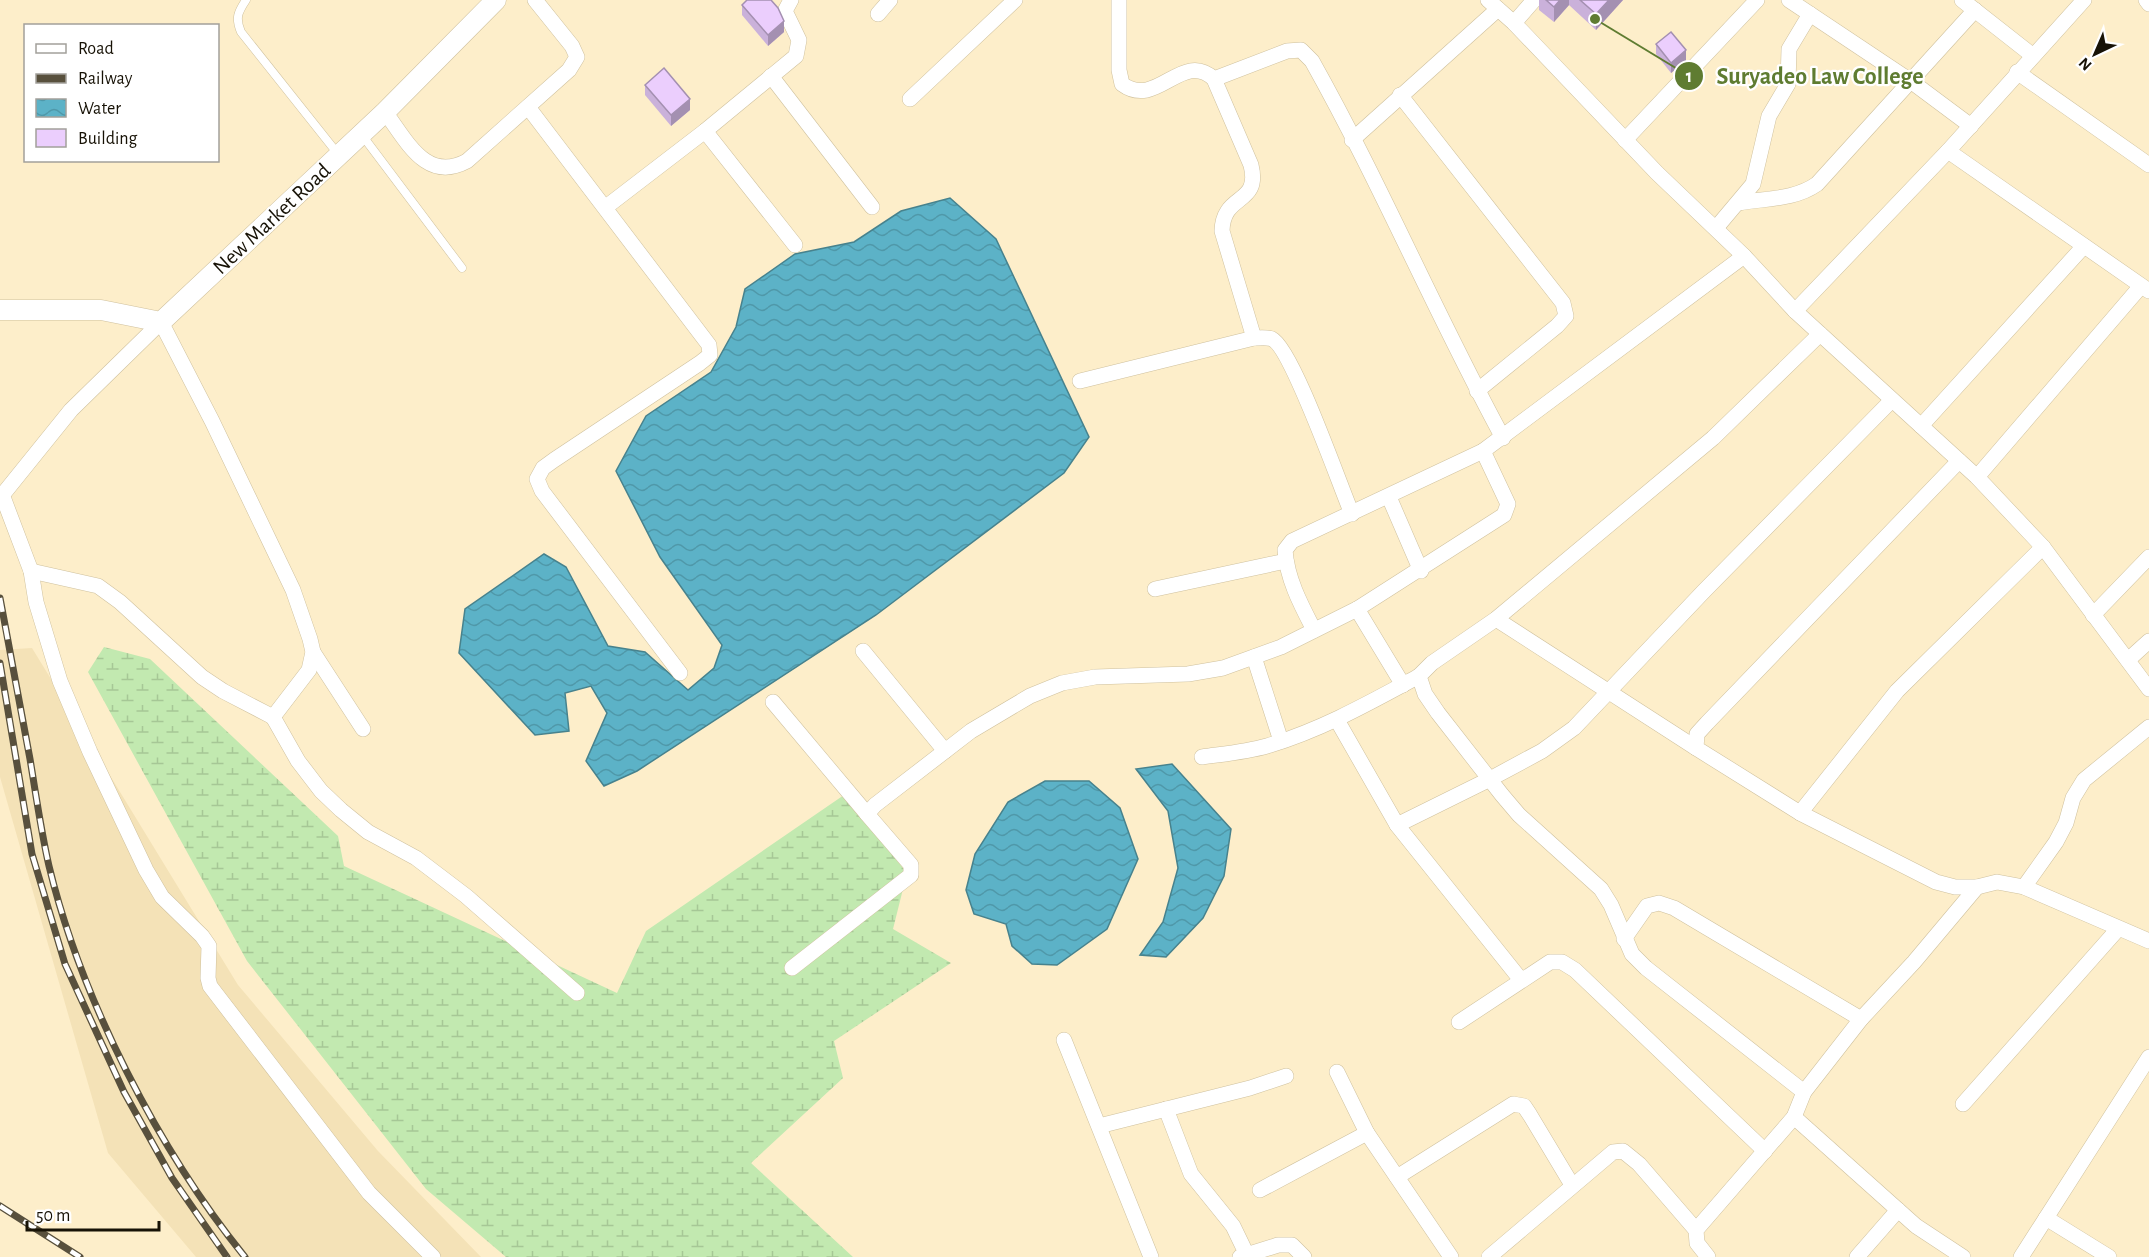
<svg xmlns="http://www.w3.org/2000/svg" width="2149" height="1257" viewBox="0 0 2149 1257" font-family="'Alegreya Sans',sans-serif">
<defs>
<pattern id="wetland-marsh" width="20" height="14" patternUnits="userSpaceOnUse" patternTransform="scale(1.5)"><rect width="20" height="14" fill="#c2e9b0"/><path d="M1 5h8M5 5V1M11 12h8M15 12V8" fill="none" stroke="#a6c796"/></pattern>
<pattern id="water-waves" width="16" height="10" patternUnits="userSpaceOnUse" patternTransform="scale(1.5)"><rect width="16" height="10" fill="#5cb2c7"/><path d="M0 5q4-4 8 0t8 0" fill="none" stroke="#4f98a9"/></pattern>
</defs>
<rect width="100%" height="100%" fill="#fdeeca"/>
<path fill="#f4e2b7" d="M32 648 238 985 378 1151 481 1257H196L108 1153 0 777V650Z"/>
<path fill="url(#wetland-marsh)" d="M104 647 150 659 338 836 344 866 617 993 646 931 844 795 907 873 893 929 951 963 834 1041 843 1078 751 1163 853 1257H506L426 1189 247 961 88 672Z"/>
<g fill="url(#water-waves)" stroke="#47828d" stroke-width="1.5">
<path d="M950 198 996 239 1089 437 1064 473 876 615 637 771 604 786 586 761 607 713 591 686 565 693 569 731 535 735 459 653 465 609 544 554 566 567 608 646 645 652 688 690 714 668 722 645 660 557 616 471 646 416 711 372 736 327 745 289 795 254 854 242 901 211Z"/>
<path d="M1172 764 1231 829 1224 876 1203 918 1166 957 1140 955 1163 922 1178 868 1168 811 1136 769Z"/>
<path d="M1045 781H1089L1120 808 1138 859 1107 929 1057 965 1032 964 1012 946 1006 924 974 914 966 890 975 854 1008 802Z"/>
</g>
<g fill="none" stroke-linecap="round" stroke-linejoin="round">
<defs>
<g id="service">
<path d="M246 0C238 12 235 18 241 32L338 154"/>
<path d="M362 135 462 268"/>
</g>
<g id="minor">
<path d="M1119 0V70L1122 84C1157 110 1182 49 1214 79L1251 165C1261 206 1223 192 1222 231L1254 338"/>
<path d="M1488 0 1514 23 1657 173 1744 256 1795 311 1977 477 2043 547 2149 689"/>
<path d="M1789 0 1912 82 1971 126"/>
<path d="M1962 0 2032 55"/>
<path d="M2146 0 2149 4"/>
<path d="M878 14 890 0"/>
<path d="M1514 23 1534 0"/>
<path d="M2017 72 2149 165"/>
<path d="M771 76 872 207"/>
<path d="M1214 79 1287 51 1301 50 1312 61C1381 184 1436 315 1503 438"/>
<path d="M1400 95 1563 303 1566 316 1557 326 1477 391"/>
<path d="M910 99 1015 0"/>
<path d="M528 107 709 345 710 355 700 363 554 460 543 468 537 479 542 491 680 673"/>
<path d="M385 112C407 141 426 183 467 161L569 70 577 57 572 46 535 0"/>
<path d="M705 131 795 245"/>
<path d="M1352 140 1498 9"/>
<path d="M1625 140 1757 0"/>
<path d="M1948 151 2149 291"/>
<path d="M1739 203C1766 198 1794 200 1817 184L1975 10"/>
<path d="M606 207 705 131 796 56 799 40 785 11 791 0"/>
<path d="M1716 228 1753 184 1769 116 1788 84 1789 49 1810 14"/>
<path d="M1795 311 1948 151 2084 0"/>
<path d="M1080 381 1254 338C1259 338 1268 337 1272 339 1292 348 1340 486 1352 514"/>
<path d="M1921 426 2084 246"/>
<path d="M1959 461 1707 723 1697 734 1696 748 1800 813 1936 882 1955 887H1977L1997 882 2024 887 2149 941"/>
<path d="M1977 477 2141 286"/>
<path d="M3 497 31 571 36 602 60 681 90 752 146 870 162 897 202 936 209 946 208 978 210 986 369 1193 433 1257"/>
<path d="M1389 497 1421 571"/>
<path d="M0 498 71 410 161 322 212 421 293 590 310 639 313 652 309 670 273 717 223 691 202 677 120 602 98 586 31 571"/>
<path d="M1155 589 1286 561"/>
<path d="M1357 609 1403 685"/>
<path d="M2093 615 2149 557"/>
<path d="M1496 619 1696 748"/>
<path d="M1314 630C1301 605 1287 579 1285 550L1292 541 1483 451 1744 256"/>
<path d="M863 651 945 751"/>
<path d="M313 652 363 729"/>
<path d="M1254 657 1281 741"/>
<path d="M2128 660 2149 641"/>
<path d="M773 702 867 814"/>
<path d="M273 717 298 761 321 791 341 810 368 832 416 858 466 896 577 993"/>
<path d="M1337 720 1397 825 1521 980"/>
<path d="M1202 757C1223 754 1246 752 1267 746 1321 730 1369 703 1419 676"/>
<path d="M1800 813 1897 691 2043 547"/>
<path d="M1397 825 1490 779 1542 751 1574 728 1704 591 1891 401"/>
<path d="M2024 887 2056 842 2066 823 2073 798 2084 780 2149 727"/>
<path d="M1624 939 1647 906 1659 903 1674 908 1861 1019"/>
<path d="M792 968 911 875V865L867 814 875 805 971 731 1030 696 1062 683 1095 677 1188 674 1223 668 1281 647 1357 609 1504 515 1508 504 1483 451"/>
<path d="M1459 1022 1550 962H1562L1575 970 1765 1151"/>
<path d="M1064 1040 1151 1257"/>
<path d="M1337 1072 1367 1133 1451 1257"/>
<path d="M1804 1092 1646 968 1632 954 1611 905 1601 889 1519 815 1502 795 1438 713 1425 694 1419 676 1432 663 1496 619 1713 438 1820 334"/>
<path d="M1963 1104 2118 929"/>
<path d="M1166 1109 1191 1174 1233 1226 1247 1255"/>
<path d="M1794 1117 1916 1226 1963 1257"/>
<path d="M1099 1126 1250 1088 1286 1076"/>
<path d="M1397 1177 1513 1104 1524 1106 1530 1115 1572 1185"/>
<path d="M1260 1190 1367 1133"/>
<path d="M2046 1218 2109 1257"/>
<path d="M1240 1257 1278 1245H1292L1304 1257"/>
<path d="M1489 1257 1613 1152 1623 1151 1639 1164 1696 1230"/>
<path d="M1708 1257 1697 1243 1696 1230 1794 1117 1804 1092 1861 1019 1914 962 1977 887"/>
<path d="M1857 1257 1898 1210"/>
<path d="M2021 1257 2149 1057"/>
</g>
<path id="tertiary" d="M0 310H101L161 322 385 112 496 0"/>
</defs>
<use href="#service" stroke="#cfc19e" stroke-width="9"/>
<use href="#minor" stroke="#cfc19e" stroke-width="16"/>
<use href="#tertiary" stroke="#cfc19e" stroke-width="21"/>
<use href="#service" stroke="#fff" stroke-width="8"/>
<use href="#minor" stroke="#fff" stroke-width="15"/>
<use href="#tertiary" stroke="#fff" stroke-width="20"/>
<defs>
<g id="rail">
<path d="M0 598C10 652 20 706 30 759 36 795 41 831 49 866 81 999 159 1151 245 1257"/>
<path d="M0 663 32 854 65 964 124 1092 172 1178 227 1257"/>
<path d="M0 1206 80 1257"/>
</g>
</defs>
<use href="#rail" stroke="#58503d" stroke-width="7"/>
<use href="#rail" stroke="#fff" stroke-width="4.5" stroke-dasharray="14" stroke-linecap="butt"/>
</g>
<g fill="#cab1da">
<path d="M1539 0H1623L1596 30 1569 5 1554 22 1539 10Z"/>
<path d="M742 5 784 32 768 46 742 15Z"/>
<path d="M1656 44 1686 61 1671 73 1656 54Z"/>
<path d="M645 85 690 110 671 126 645 95Z"/>
</g>
<g fill="#a490b1">
<path d="M1560 0H1569V5L1554 22V7Z"/>
<path d="M1609 0H1623L1596 30V14Z"/>
<path d="M784 21V32L768 46V35Z"/>
<path d="M1686 50V61L1671 73V63Z"/>
<path d="M690 99V110L671 126V115Z"/>
</g>
<g fill="#ebcefd" stroke="#a490b1" stroke-width="1.5">
<path d="M747 0H771L778 8 784 21 768 35 742 5Z"/>
<path d="M1546 0H1560L1554 7Z"/>
<path d="M1580 0H1609L1596 14Z"/>
<path d="M1671 32 1686 50 1671 63 1656 44Z"/>
<path d="M664 68 690 99 671 115 645 85Z"/>
</g>
<g text-anchor="middle" stroke-width="4.5" stroke-linejoin="round" paint-order="stroke">
<g font-size="22" fill="#171206" stroke="#fff">
<text transform="translate(271 218) rotate(-43)" y="8">New Market Road</text>
</g>
</g>
<path fill="none" stroke="#5f7c31" stroke-width="2" d="M1595 19L1689 76"/>
<g fill="#5f7c31" stroke="#fff" stroke-width="2">
<circle cx="1595" cy="19" r="6"/>
<circle cx="1689" cy="76" r="15"/>
</g>
<g font-size="18" text-anchor="middle" font-weight="bold" fill="#fff">
<text x="1689" y="82">1</text>
</g>
<g font-size="24" text-anchor="middle" font-weight="bold" fill="#5f7c31" stroke="#fff" stroke-width="4.5" stroke-linejoin="round" paint-order="stroke">
<text x="1820" y="84">Suryadeo Law College</text>
</g>
<rect x="24" y="24" width="195" height="138" fill="#ffffff" stroke="#a2a09b" stroke-width="1.5"/>
<rect x="36" y="44" width="30" height="9" fill="#ffffff" stroke="#a2a09b" stroke-width="1.5"/>
<text x="78" y="54" font-size="18" fill="#171206">Road</text>
<rect x="36" y="74" width="30" height="9" fill="#58503d" stroke="#a2a09b" stroke-width="1.5"/>
<text x="78" y="84" font-size="18" fill="#171206">Railway</text>
<rect x="36" y="99" width="30" height="18" fill="url(#water-waves)" stroke="#a2a09b" stroke-width="1.5"/>
<text x="78" y="114" font-size="18" fill="#171206">Water</text>
<rect x="36" y="129" width="30" height="18" fill="#ebcefd" stroke="#a2a09b" stroke-width="1.5"/>
<text x="78" y="144" font-size="18" fill="#171206">Building</text>
<g transform="translate(2095 54) rotate(224)" stroke="#ffffff" stroke-width="4.5" paint-order="stroke">
<path d="M0-4.5L10 22L0 15L-10 22Z" fill="#171206"/>
<text y="-9" font-size="16" font-weight="bold" text-anchor="middle" fill="#171206">N</text>
</g>
<path d="M27 1221v9h132v-9" fill="none" stroke="#171206" stroke-width="3"/>
<text x="36" y="1221" font-size="18" fill="#171206" stroke="#ffffff" stroke-width="4.5" paint-order="stroke">50 m</text>
</svg>
